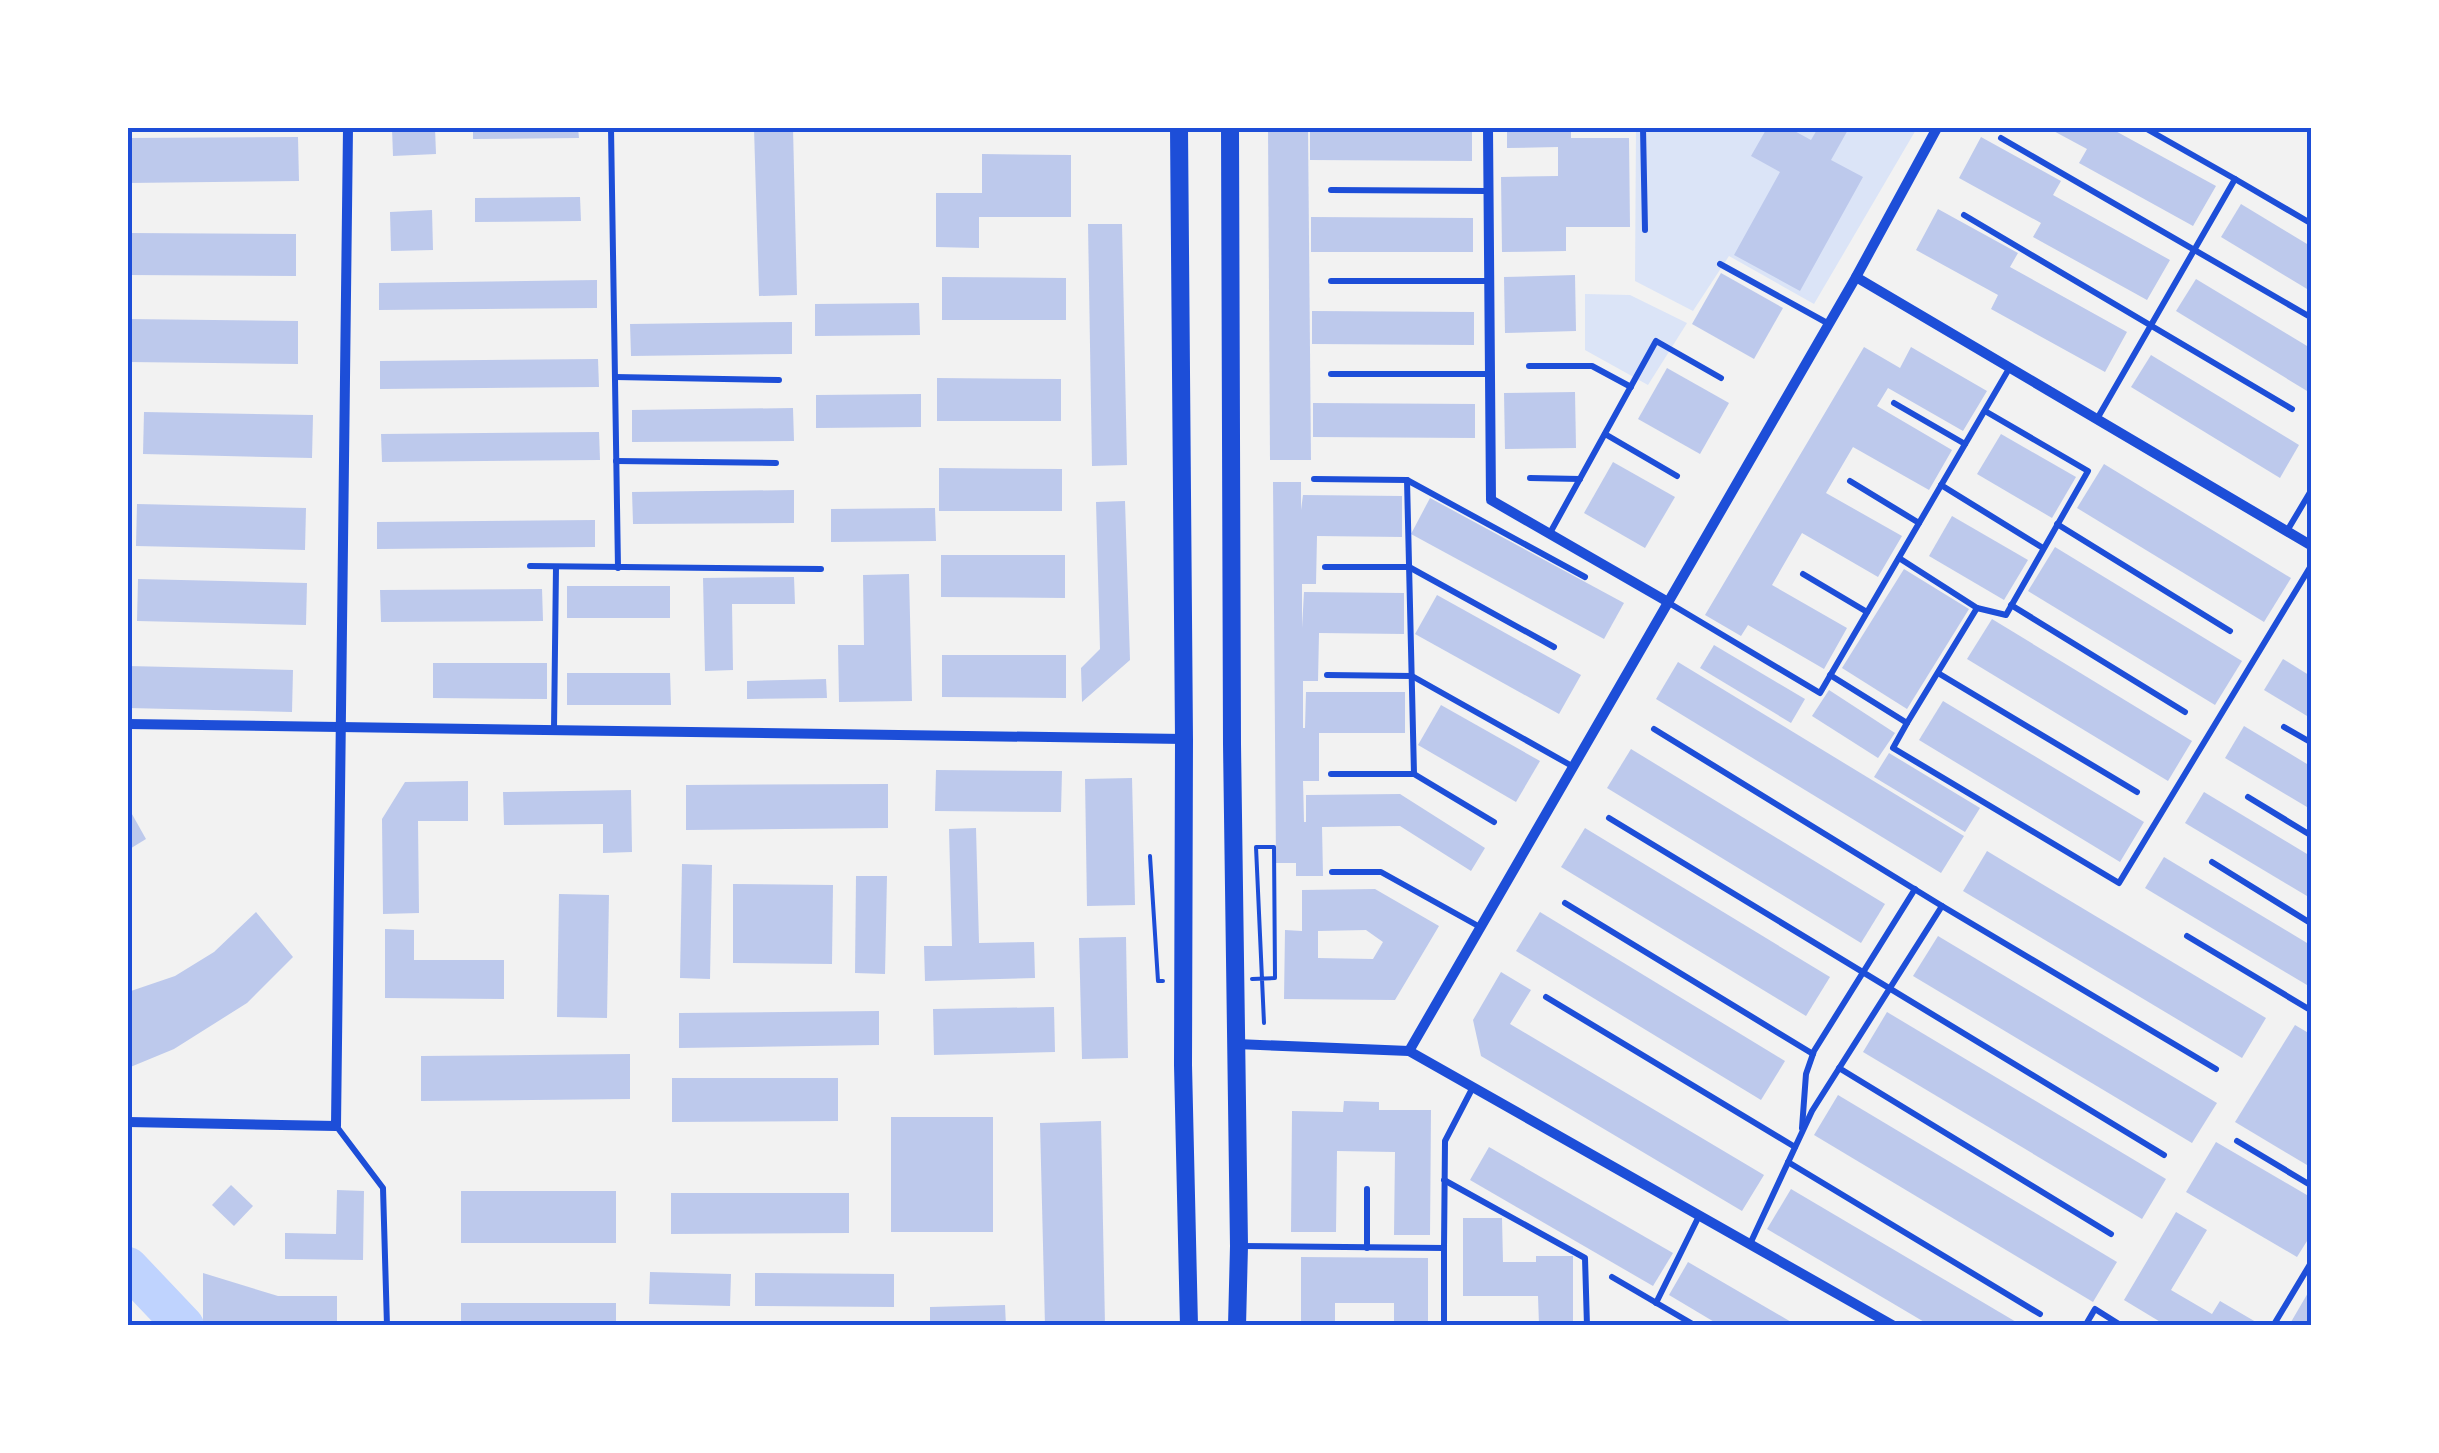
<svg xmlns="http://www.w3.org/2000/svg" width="2439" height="1453" viewBox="0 0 2439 1453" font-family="'Public Sans',sans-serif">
<rect width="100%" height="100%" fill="#f2f2f2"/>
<g fill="#dbe4f7">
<path d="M1636 128H1917L1814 304 1729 256 1693 311 1635 281Z"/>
<path d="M1585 294 1630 295 1687 323 1648 385 1585 350Z"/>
</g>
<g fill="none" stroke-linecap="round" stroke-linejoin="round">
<path stroke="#bfd3fe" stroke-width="40" d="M128 1267 184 1326"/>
</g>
<g fill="#bdc9ec" fill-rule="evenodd">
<path d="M392 128H435L436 154 393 156Z"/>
<path d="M473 128H578L579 138 473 139Z"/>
<path d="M754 128H793L797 295 759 296Z"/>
<path d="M1268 128H1308L1311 460H1270Z"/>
<path d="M1310 128H1472V161L1310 160Z"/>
<path d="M1507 128H1571V138H1629L1630 227H1566V251L1502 252 1501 177 1558 176V147L1507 148Z"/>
<path d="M1767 128H1789L1811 140 1818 128H1849L1831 160 1863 177 1800 291 1734 255 1780 172 1751 156Z"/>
<path d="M2048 128H2110L2216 186 2193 226 2079 163 2087 149Z"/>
<path d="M298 137 299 181 128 183V138Z"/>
<path d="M1981 137 2061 181 2053 195 2170 260 2147 300 2033 237 2041 223 1959 178Z"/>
<path d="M982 154 1071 155V217H979V248L936 247V193H982Z"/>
<path d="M580 197 581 221 475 222V198Z"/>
<path d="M2241 204 2312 247V292L2221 237Z"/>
<path d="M1938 209 2018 253 2010 267 2127 332 2105 372 1991 309 1998 295 1916 250Z"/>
<path d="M432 210 433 250 391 251 390 212Z"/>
<path d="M1311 217 1473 218V252H1311Z"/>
<path d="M1088 224H1122L1127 465 1092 466Z"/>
<path d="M128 233 296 234V276L128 275Z"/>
<path d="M1721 273 1783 308 1754 359 1692 324Z"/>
<path d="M1575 275 1576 331 1505 333 1504 277Z"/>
<path d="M942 277 1066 278V320H942Z"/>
<path d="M2196 279 2312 349V394L2176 311Z"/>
<path d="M597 280V308L379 310V283Z"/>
<path d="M919 303 920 335 815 336V304Z"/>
<path d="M1312 311 1474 312V345L1312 344Z"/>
<path d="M128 319 298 321V364L128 362Z"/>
<path d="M792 322V354L631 356 630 324Z"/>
<path d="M1864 347 1900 368 1911 347 1987 391 1963 431 1888 388 1877 406 1952 450 1929 490 1853 447 1826 493 1902 536 1878 577 1802 533 1772 585 1847 628 1824 669 1748 625 1741 636 1705 615Z"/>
<path d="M2151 355 2299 445 2280 478 2131 387Z"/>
<path d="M598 359 599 387 380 389V361Z"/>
<path d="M1667 368 1729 403 1700 454 1638 419Z"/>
<path d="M937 378 1061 379V421H937Z"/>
<path d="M1575 392 1576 448 1505 449 1504 393Z"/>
<path d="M921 394V427L816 428V395Z"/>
<path d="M1313 403 1475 404V438L1313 437Z"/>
<path d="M793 408 794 441 632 442V410Z"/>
<path d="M144 412 313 415 312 458 143 454Z"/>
<path d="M599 432 600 460 382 462 381 434Z"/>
<path d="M2001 434 2076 477 2052 518 1977 474Z"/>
<path d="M1613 462 1675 497 1645 548 1584 513Z"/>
<path d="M2104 464 2291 578 2264 622 2077 508Z"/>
<path d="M939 468 1062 469V511H939Z"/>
<path d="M1273 482H1301V510L1303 495 1402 496V537L1317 536 1316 584H1302V628L1304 592 1404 593V634L1319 633 1318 681H1303V728H1305L1306 692H1405V733H1319V781H1303L1304 822H1306V795L1400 794 1485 848 1471 871 1400 826 1322 827 1323 876H1296V863H1276Z"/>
<path d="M794 490V523L633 524 632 492Z"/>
<path d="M1430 498 1624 603 1604 639 1411 534Z"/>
<path d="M1125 501 1130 660 1082 702 1081 668 1100 649 1096 502Z"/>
<path d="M137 504 306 508 305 550 136 546Z"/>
<path d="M935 508 936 541 831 542V509Z"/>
<path d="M1952 516 2028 560 2004 600 1929 556Z"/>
<path d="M595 520V547L377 549V522Z"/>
<path d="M2055 547 2242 661 2215 705 2028 591Z"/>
<path d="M941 555H1065V598L941 597Z"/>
<path d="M1904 569 1969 609 1907 709 1842 668Z"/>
<path d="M909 574 912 701 839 702 838 645H864L863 575Z"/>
<path d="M794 577 795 604H732L733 670 705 671 703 578Z"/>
<path d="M138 579 307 583 306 625 137 621Z"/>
<rect x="567" y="586" width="103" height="32"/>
<path d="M542 589 543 621 381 622 380 590Z"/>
<path d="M1437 595 1581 675 1559 714 1415 634Z"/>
<path d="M1992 619 2192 741 2168 781 1967 659Z"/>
<path d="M1714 645 1805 699 1791 723 1700 668Z"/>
<path d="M942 655H1066V698L942 697Z"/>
<path d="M2283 659 2312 677V719L2264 690Z"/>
<path d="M1678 662 1964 836 1941 873 1656 699Z"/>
<path d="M433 663H547V699L433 698Z"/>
<path d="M128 666 293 670 292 712 128 708Z"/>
<path d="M567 673H670L671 705H567Z"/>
<path d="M826 679 827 698 747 699V681Z"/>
<path d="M1829 690 1895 733 1878 758 1812 716Z"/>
<path d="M1943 701 2144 822 2120 862 1919 740Z"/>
<path d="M1441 705 1540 761 1516 802 1418 745Z"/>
<path d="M2244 726 2312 767V810L2225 758Z"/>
<path d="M1631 749 1885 904 1861 943 1607 788Z"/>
<path d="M1889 753 1980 808 1965 832 1874 777Z"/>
<path d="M936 770 1062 771 1061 812 935 811Z"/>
<path d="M1132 778 1135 905 1087 906 1085 779Z"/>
<path d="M468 781V821H418L419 913 383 914 382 819 405 782Z"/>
<path d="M888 784V828L686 830V785Z"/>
<path d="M631 790 632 852 603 853V824L504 825 503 792Z"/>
<path d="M2204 792 2312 857V899L2185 823Z"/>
<path d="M128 807 146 839 128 850Z"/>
<path d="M976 828 979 943 1034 942 1035 978 925 981 924 946H952L949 829Z"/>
<path d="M1585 828 1830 977 1806 1016 1561 867Z"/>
<path d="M1987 851 2266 1018 2242 1058 1963 891Z"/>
<path d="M2164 857 2312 946V988L2145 888Z"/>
<path d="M682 864 712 865 710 979 680 978Z"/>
<path d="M856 876H887L885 974 855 973Z"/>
<path d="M733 884 833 885 832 964 733 963Z"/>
<path d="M1375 889 1439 926 1395 1000 1284 999 1285 930 1302 931V890ZM1366 930 1383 942 1373 959 1318 958V931Z"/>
<path d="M559 894 609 895 607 1018 557 1017Z"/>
<path d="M256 912 293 957 247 1003 174 1049 128 1068V992L175 976 214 952Z"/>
<path d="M1540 912 1785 1061 1761 1100 1516 951Z"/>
<path d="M385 929 414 930V960H504V999L385 998Z"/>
<path d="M1938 936 2217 1103 2192 1143 1913 976Z"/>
<path d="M1126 937 1128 1058 1082 1059 1079 938Z"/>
<path d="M1501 972 1531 990 1510 1024 1764 1175 1742 1211 1481 1056 1473 1020Z"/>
<path d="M1054 1007 1055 1052 934 1055 933 1009Z"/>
<path d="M879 1011V1045L679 1048V1013Z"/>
<path d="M1887 1012 2166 1179 2142 1219 1863 1052Z"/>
<path d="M2295 1025 2312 1035V1168L2235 1122Z"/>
<path d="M630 1054V1099L421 1101V1056Z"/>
<path d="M672 1078H838V1121L672 1122Z"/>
<path d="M1838 1095 2117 1262 2093 1302 1814 1135Z"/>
<path d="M1344 1101 1379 1102V1110H1431L1430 1235H1394L1395 1152 1337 1151 1336 1232H1291L1292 1111 1343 1112Z"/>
<rect x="891" y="1117" width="102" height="115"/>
<path d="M1101 1121 1105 1326H1045L1040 1123Z"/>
<path d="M2216 1142 2312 1198V1233L2297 1257 2186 1192Z"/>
<path d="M1489 1147 1673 1253 1653 1286 1470 1180Z"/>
<path d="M231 1185 253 1206 234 1226 212 1205Z"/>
<path d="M1791 1189 2023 1326H1931L1767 1229Z"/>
<path d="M337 1190 364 1191 363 1260 285 1259V1233L336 1234Z"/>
<rect x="461" y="1191" width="155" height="52"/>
<path d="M671 1193H849V1233L671 1234Z"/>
<path d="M2176 1212 2207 1230 2171 1290 2212 1314 2220 1301 2256 1322 2254 1326H2167L2124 1300Z"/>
<path d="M1463 1218H1502L1503 1262H1536V1256H1573V1325H1539L1538 1296H1463Z"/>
<path d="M1301 1257 1428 1258V1326H1394V1303H1335V1326H1301Z"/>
<path d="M1688 1262 1798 1326H1721L1669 1295Z"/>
<path d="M650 1272 731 1274 730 1306 649 1304Z"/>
<path d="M203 1273 278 1296H337V1326H208L203 1323Z"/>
<path d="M755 1273 894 1274V1307L755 1306Z"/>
<path d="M2312 1286V1326H2297L2291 1322Z"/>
<rect x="461" y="1303" width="155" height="23"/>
<path d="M1005 1305 1006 1326H930V1307Z"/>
</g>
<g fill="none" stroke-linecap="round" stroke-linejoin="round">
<g stroke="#1d4ed8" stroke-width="4">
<path d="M1150 856 1158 981H1163"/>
<path d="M1252 979 1275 978 1274 847H1256L1264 1023"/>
</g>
<g stroke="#1d4ed8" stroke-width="6">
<path d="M611 128 618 568"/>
<path d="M1643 128 1645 230"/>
<path d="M2001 138 2312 318"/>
<path d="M2235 179 2312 224"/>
<path d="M1331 190 1487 191"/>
<path d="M1964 215 2292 409"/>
<path d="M1720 264 1829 324"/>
<path d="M1331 281H1488"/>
<path d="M1529 366H1592L1631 387"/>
<path d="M1331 374H1490"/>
<path d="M615 377 779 380"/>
<path d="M1894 403 1965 444"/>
<path d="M2097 419 2235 179 2145 128"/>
<path d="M1605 434 1677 476"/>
<path d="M616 461 776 463"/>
<path d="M1530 478 1580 479"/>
<path d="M1314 479 1407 480"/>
<path d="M1850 481 1919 523"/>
<path d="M1941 485 2043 548"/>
<path d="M2057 524 2230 631"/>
<path d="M2287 531 2312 489"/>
<path d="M1550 533 1656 341 1721 378"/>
<path d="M530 566 821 569"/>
<path d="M1325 567H1409L1554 647"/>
<path d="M1803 574 1867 612"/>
<path d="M1669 603 1820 693 2010 367"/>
<path d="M2011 605 2185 712"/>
<path d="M1977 608 2006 615 2088 471 1985 411"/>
<path d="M1938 673 2137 792"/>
<path d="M1327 675 1412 676 1572 766"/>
<path d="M1830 675 1907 723 1977 608 1899 558"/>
<path d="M1907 723 1893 748 2119 883 2312 564"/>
<path d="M2284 727 2312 743"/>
<path d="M554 729 556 567"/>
<path d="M1654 729 1942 906 2216 1069"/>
<path d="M1331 774H1414L1494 822"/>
<path d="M1414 774 1407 480 1585 577"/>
<path d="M2248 797 2312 836"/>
<path d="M1609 818 2164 1155"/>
<path d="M2212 862 2312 924"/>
<path d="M1332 872H1381L1480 927"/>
<path d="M1565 903 1813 1054"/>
<path d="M2187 936 2312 1011"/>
<path d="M1546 997 1795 1147"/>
<path d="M1839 1068 2111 1234"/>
<path d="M337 1127 383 1188 387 1326"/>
<path d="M1802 1128 1806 1074 1814 1051 1915 889"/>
<path d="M2237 1141 2312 1186"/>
<path d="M1788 1162 2040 1314"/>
<path d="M1444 1180 1585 1258 1587 1326"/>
<path d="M1750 1244 1812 1111 1942 906"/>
<path d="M1240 1246 1444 1248 1445 1141 1473 1087"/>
<path d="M1367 1248V1189"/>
<path d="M1444 1248V1326"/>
<path d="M1612 1277 1696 1326"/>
<path d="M1656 1303 1699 1216"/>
<path d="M2085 1326 2095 1309 2122 1326"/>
<path d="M2273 1326 2312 1261"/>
</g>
<g stroke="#1d4ed8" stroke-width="10">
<path d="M1488 128 1491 500 1668 602"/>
<path d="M1856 277 2312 546"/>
<path d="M128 724 1184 739"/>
<path d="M1236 1044 1409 1051 1894 1326"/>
<path d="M1409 1051 1856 277 1937 128"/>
<path d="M128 1122 336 1126 348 128"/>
</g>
<g stroke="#1d4ed8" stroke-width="18">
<path d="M1179 128 1184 739 1183 1065 1189 1326"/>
<path d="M1230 128 1232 744 1239 1246 1237 1326"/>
</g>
</g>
<rect width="2439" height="1453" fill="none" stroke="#ffffff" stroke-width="260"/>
<rect x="130" y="130" width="2179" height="1193" fill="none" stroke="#1d4ed8" stroke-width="4"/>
</svg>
